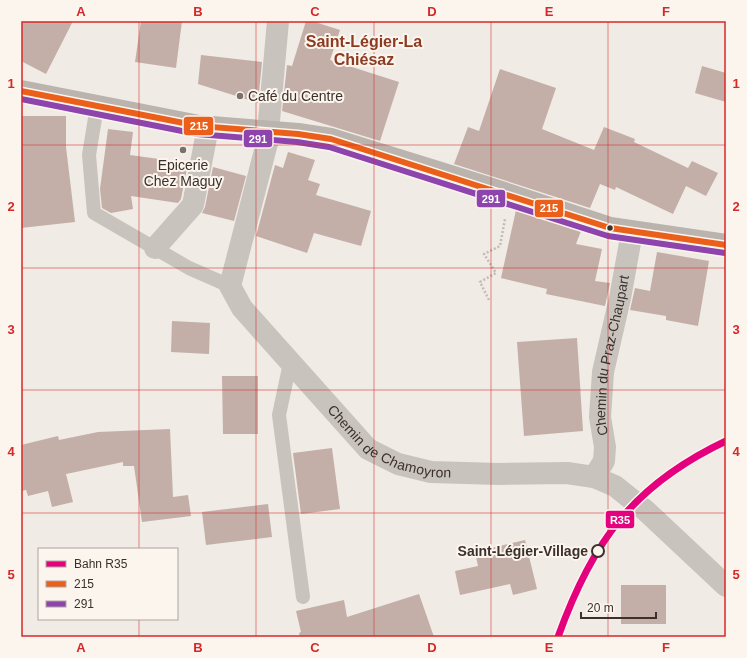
<svg xmlns="http://www.w3.org/2000/svg" width="747" height="658" viewBox="0 0 747 658" font-family="Arial,sans-serif">
<rect width="100%" height="100%" fill="#f0ebe5"/>
<g fill="#c3afa7">
<path d="M21 21H73L46 74 21 61Z"/>
<path d="M141 21H182L176 68 135 62Z"/>
<path d="M306 21H312L340 30 330 60 399 82 380 141 282 111 287 65 292 66Z"/>
<path d="M201 55 262 62 258 103 198 84Z"/>
<path d="M702 66 726 73V102L695 93Z"/>
<path d="M500 69 556 88 542 129 594 150 604 127 635 139 634 142 688 168 692 161 718 173 706 196 686 186 673 214 616 187 615 190 600 184 590 208 454 164 468 127 479 131Z"/>
<path d="M21 116H66V147L75 222 21 228Z"/>
<path d="M108 129 133 132 130 155 188 163 181 199 178 203 131 196 133 209 111 213 102 208 100 189Z"/>
<path d="M288 152 315 160 308 180 320 184 316 195 371 211 361 246 314 233 307 253 256 236 275 165 283 168Z"/>
<path d="M213 167 246 176 234 221 202 213 205 207Z"/>
<path d="M516 210 581 231 576 244 602 249 595 281 610 283 605 306 546 294 547 289 501 278Z"/>
<path d="M657 252 709 261 698 326 666 320V316L630 310 635 288 650 291Z"/>
<path d="M172 321 210 323 209 354 171 352Z"/>
<path d="M577 338 583 431 524 436 517 342Z"/>
<path d="M222 376H258V434H223Z"/>
<path d="M170 429 173 497 188 495 191 516 142 522 134 466H123V462L66 474 73 502 52 507 48 491 28 496 26 490 21 491V445L58 436 59 440 98 432Z"/>
<path d="M332 448 340 509 301 514 293 453Z"/>
<path d="M268 504 272 537 206 545 202 512Z"/>
<path d="M525 540 537 589 513 595 510 584 460 595 455 571 478 566 475 552Z"/>
<rect x="621" y="585" width="45" height="39"/>
<path d="M419 594 434 637H300L299 633 301 632 296 611 344 600 347 617Z"/>
</g>
<g fill="none" stroke-linecap="round" stroke-linejoin="round">
<path stroke="#c2bbb6" stroke-width="2.5" stroke-dasharray="2 2" stroke-linecap="butt" d="M489 300 480 282 496 273 484 254 500 246 505 219"/>
<g stroke="#c9c3be" stroke-width="14">
<path d="M97 106 89 155 94 213 189 268 230 286"/>
<path d="M290 363 279 415 303 597"/>
</g>
<g stroke="#c9c3be" stroke-width="22">
<path id="s1" d="M278 21 267 143 230 286 242 308 368 449 398 464 431 472 499 474 567 473 594 477 615 486 645 510 726 586"/>
<path d="M155 248 193 205 208 127"/>
<path id="s2" d="M594 477 604 461 605 447 600 417 603 372 620 298 632 232"/>
</g>
<path stroke="#bab3ae" stroke-width="22" d="M21 91 199 126 298 134 331 139 486 187 610 228 726 245"/>
<defs>
<path id="bus-1" d="M21 91 199 126 298 134 331 139 610 228 726 245"/>
<path id="bus-2" d="M21 99 197 134 297 142 329 147 608 236 725 253"/>
</defs>
<use href="#bus-1" stroke="#fbf5ee" stroke-width="9"/>
<use href="#bus-2" stroke="#fbf5ee" stroke-width="9"/>
<use href="#bus-1" stroke="#ea601a" stroke-width="6"/>
<use href="#bus-2" stroke="#8e44ad" stroke-width="6"/>
<defs>
<path id="rail-1" d="M558 637C592 542 633 485 726 441"/>
</defs>
<use href="#rail-1" stroke="#fbf5ee" stroke-width="10"/>
<use href="#rail-1" stroke="#e5007d" stroke-width="7"/>
</g>
<path fill="none" stroke="#d62828" stroke-width="1" stroke-opacity="0.55" d="M139 21V549M256 21V637M374 21V637M491 21V637M608 21V637M21 145H726M21 268H726M21 390H726M21 513H726M139 619V637"/>
<g fill="#7a716c" stroke="#fbf5ee" stroke-width="1.5">
<circle cx="240" cy="96" r="4"/>
<circle cx="183" cy="150" r="4"/>
</g>
<circle fill="#3b302b" stroke="#fbf5ee" stroke-width="1.5" cx="610" cy="228" r="3.5"/>
<circle fill="#fbf5ee" stroke="#3b302b" stroke-width="2" cx="598" cy="551" r="6"/>
<g text-anchor="middle" stroke-width="4" stroke-linejoin="round" paint-order="stroke">
<g font-size="14" fill="#3b302b" stroke="#fbf5ee" text-anchor="start">
<text x="248" y="101">Café du Centre</text>
<text x="183" y="170" text-anchor="middle">Epicerie<tspan x="183" dy="16">Chez Maguy</tspan></text>
</g>
<g font-size="14" fill="#3b302b" stroke="#fbf5ee">
<text dy="5" stroke="none"><textPath href="#s2" startOffset="126">Chemin du Praz-Chaupart</textPath></text>
<text dy="5" stroke="none"><textPath href="#s1" startOffset="500">Chemin de Chamoyron</textPath></text>
</g>
<g font-size="14" font-weight="bold" fill="#3b302b" stroke="#fbf5ee" text-anchor="end">
<text x="588" y="556">Saint-Légier-Village</text>
</g>
<g font-size="16" font-weight="bold" fill="#8c3b22" stroke="#fbf5ee">
<text x="364" y="47">Saint-Légier-La<tspan x="364" dy="18">Chiésaz</tspan></text>
</g>
</g>
<g stroke="#fbf5ee" stroke-width="1.5">
<rect x="183" y="116" width="31" height="20" rx="4" fill="#ea601a"/>
<rect x="243" y="129" width="30" height="19" rx="4" fill="#8e44ad"/>
<rect x="476" y="189" width="30" height="19" rx="4" fill="#8e44ad"/>
<rect x="534" y="199" width="30" height="19" rx="4" fill="#ea601a"/>
<rect x="605" y="510" width="30" height="19" rx="4" fill="#e5007d"/>
</g>
<g font-size="11" text-anchor="middle" font-weight="bold" fill="#fff">
<text x="199" y="130">215</text>
<text x="258" y="143">291</text>
<text x="491" y="203">291</text>
<text x="549" y="212">215</text>
<text x="620" y="524">R35</text>
</g>
<rect width="747" height="658" fill="none" stroke="#fbf5ee" stroke-width="44"/>
<rect x="38" y="548" width="140" height="72" fill="#fbf5ee" stroke="#aea6a0"/>
<rect x="46" y="561" width="20" height="6" fill="#e5007d" stroke="#aea6a0"/>
<text x="74" y="568" font-size="12" fill="#3b302b">Bahn R35</text>
<rect x="46" y="581" width="20" height="6" fill="#ea601a" stroke="#aea6a0"/>
<text x="74" y="588" font-size="12" fill="#3b302b">215</text>
<rect x="46" y="601" width="20" height="6" fill="#8e44ad" stroke="#aea6a0"/>
<text x="74" y="608" font-size="12" fill="#3b302b">291</text>
<path d="M581 612v6h75v-6" fill="none" stroke="#3b302b" stroke-width="2"/>
<text x="587" y="612" font-size="12" fill="#3b302b" stroke="#fbf5ee" stroke-width="3" paint-order="stroke">20 m</text>
<rect x="22" y="22" width="703" height="614" fill="none" stroke="#d62828" stroke-width="1.5"/>
<g font-size="13" text-anchor="middle" font-weight="bold" fill="#d62828">
<text x="81" y="16">A</text>
<text x="198" y="16">B</text>
<text x="315" y="16">C</text>
<text x="432" y="16">D</text>
<text x="549" y="16">E</text>
<text x="666" y="16">F</text>
<text x="11" y="88">1</text>
<text x="736" y="88">1</text>
<text x="11" y="211">2</text>
<text x="736" y="211">2</text>
<text x="11" y="334">3</text>
<text x="736" y="334">3</text>
<text x="11" y="456">4</text>
<text x="736" y="456">4</text>
<text x="11" y="579">5</text>
<text x="736" y="579">5</text>
<text x="81" y="652">A</text>
<text x="198" y="652">B</text>
<text x="315" y="652">C</text>
<text x="432" y="652">D</text>
<text x="549" y="652">E</text>
<text x="666" y="652">F</text>
</g>
</svg>
